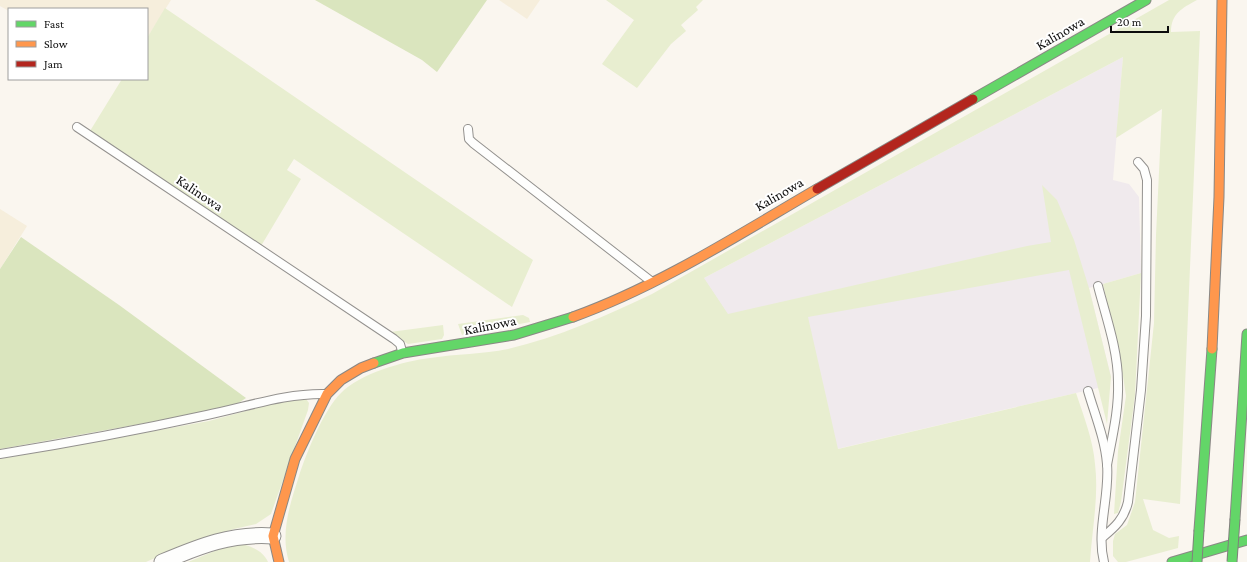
<svg xmlns="http://www.w3.org/2000/svg" width="1247" height="562" viewBox="0 0 1247 562" font-family="'Crimson Pro',serif">
<rect width="100%" height="100%" fill="#faf6ef"/>
<path fill="#f0eaed" d="M1123 57 1113 180 1129 184 1139 197 1141 273 1089 288 1111 377 1098 388 1076 393 837 449 778 460 704 278Z"/>
<g fill="#f6eedc">
<path d="M0 0H171L147 38V9H9V11L0 6Z"/>
<path d="M499 0H540L527 19Z"/>
<path d="M0 209 27 226 0 269Z"/>
</g>
<g fill="#e8eed0">
<path d="M606 0H703L696 7 698 10 681 25 686 31 671 44 637 88 602 64 634 20Z"/>
<path d="M1169 0H1197C1182 8 1171 14 1171 32L1200 31 1180 504 1143 499 1153 530 1169 538 1179 536 1178 548 1126 562H1118L1113 556V541L1115 534 1127 525 1135 502 1154 323 1156 235 1162 109 1116 138 1123 57 704 278 728 314 1027 246 1051 242 1042 185 1057 200 1074 240 1089 288 1111 377 1107 424 1069 270 808 317 838 449 1076 393C1084 417 1093 440 1095 464 1099 496 1092 530 1090 562H289C280 533 290 504 299 476 306 454 324 409 341 393 359 374 404 361 430 358 456 354 483 354 508 349 559 337 605 316 652 294Z"/>
<path d="M165 8 533 260 512 307 294 159 287 170 301 179 261 246 90 131 122 79H147V38Z"/>
<path d="M1141 273 1135 395 1121 502 1118 513 1114 514 1118 451 1126 396 1123 376 1103 284Z"/>
<path d="M523 315 529 318 530 322 462 335 458 324Z"/>
<path d="M443 325 444 335 442 339 408 344 390 332Z"/>
<path d="M297 397 306 399 309 403 308 410 271 514 256 524 234 529 184 545 146 562H0V459L209 421Z"/>
<path d="M242 544C253 547 263 551 268 562H188L222 548Z"/>
</g>
<g fill="#dae5be">
<path d="M315 0H487L437 72 422 60Z"/>
<path d="M21 237 119 305 246 398 237 404 179 417 0 449V269Z"/>
</g>
<g fill="none" stroke-linecap="round" stroke-linejoin="round">
<defs>
<g id="lane">
<path d="M77 127 394 339 400 344 402 351"/>
<path d="M468 129 469 139 473 143 652 282"/>
<path d="M1098 286C1106 317 1118 350 1118 382 1119 410 1112 438 1107 465"/>
<path d="M1088 391C1095 415 1105 439 1107 464 1110 496 1096 531 1104 562"/>
<path d="M0 454C69 443 138 430 207 415 247 407 285 393 326 394"/>
<path d="M1103 537C1115 527 1124 519 1128 502L1141 390 1146 316 1147 180 1144 169 1138 162"/>
</g>
<path id="street" d="M162 562C200 546 232 533 273 536"/>
<g id="fast">
<path d="M973 99 1146 0"/>
<path d="M374 363 403 353 514 335 573 317"/>
<path d="M1235 519 1247 334"/>
<path d="M1199 530 1212 349"/>
<path d="M1172 562 1247 540"/>
</g>
<g id="slow">
<path d="M573 317C659 286 738 235 817 189"/>
<path d="M1212 349 1219 197 1222 0"/>
<path d="M279 562 273 536 295 459 327 394 341 380 361 368 374 363"/>
</g>
<path id="jam" d="M817 189 973 99"/>
</defs>
<use href="#lane" stroke="#93918e" stroke-width="10"/>
<use href="#street" stroke="#93918e" stroke-width="17"/>
<use href="#fast" stroke="#8a8885" stroke-width="11"/>
<use href="#slow" stroke="#8a8885" stroke-width="11"/>
<use href="#jam" stroke="#8a8885" stroke-width="11"/>
<use href="#lane" stroke="#fefefd" stroke-width="8"/>
<use href="#street" stroke="#fefefd" stroke-width="15"/>
<use href="#fast" stroke="#63d668" stroke-width="9"/>
<use href="#slow" stroke="#ff974d" stroke-width="9"/>
<use href="#jam" stroke="#b3261e" stroke-width="9"/>
<defs>
<g id="fast-bridge">
<path d="M1197 562 1199 530"/>
<path d="M1232 562 1235 519"/>
</g>
</defs>
<use href="#fast-bridge" stroke="#807f7c" stroke-width="11" stroke-linecap="butt"/>
<use href="#fast-bridge" stroke="#63d668" stroke-width="9"/>
</g>
<g text-anchor="middle" stroke-width="4" stroke-linejoin="round" paint-order="stroke">
<g font-size="14" fill="#0c0c0c" stroke="#fff">
<text transform="translate(1060 33) rotate(-30)" y="5">Kalinowa</text>
<text transform="translate(200 193) rotate(34)" y="5">Kalinowa</text>
<text transform="translate(779 194) rotate(-30)" y="5">Kalinowa</text>
<text transform="translate(490 325) rotate(-11)" y="5">Kalinowa</text>
</g>
</g>
<rect x="8" y="8" width="140" height="72" fill="#ffffff" stroke="#9e9e9e"/>
<rect x="16" y="21" width="20" height="6" fill="#63d668" stroke="#9e9e9e"/>
<text x="44" y="28" font-size="12" fill="#0c0c0c">Fast</text>
<rect x="16" y="41" width="20" height="6" fill="#ff974d" stroke="#9e9e9e"/>
<text x="44" y="48" font-size="12" fill="#0c0c0c">Slow</text>
<rect x="16" y="61" width="20" height="6" fill="#b3261e" stroke="#9e9e9e"/>
<text x="44" y="68" font-size="12" fill="#0c0c0c">Jam</text>
<path d="M1111 26v6h57v-6" fill="none" stroke="#0c0c0c" stroke-width="2"/>
<text x="1117" y="26" font-size="12" fill="#0c0c0c" stroke="#ffffff" stroke-width="3" paint-order="stroke">20 m</text>
</svg>
